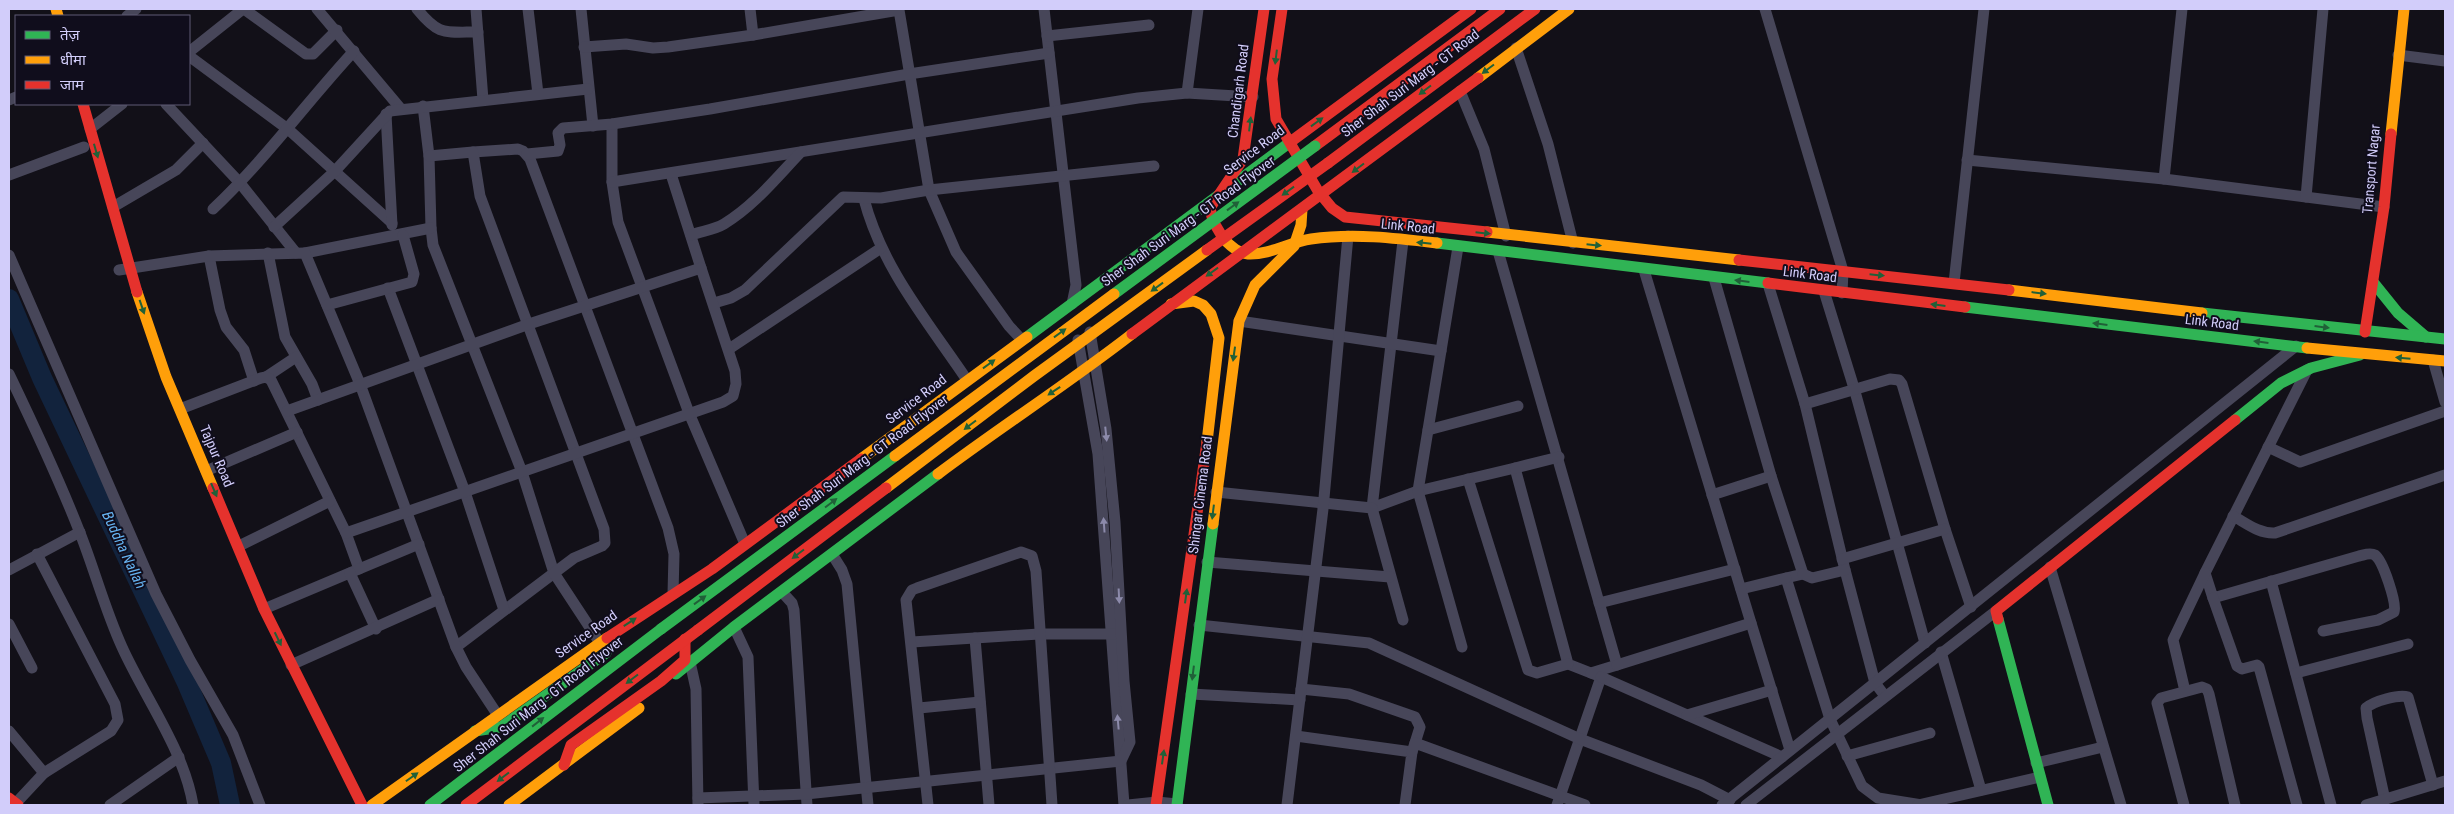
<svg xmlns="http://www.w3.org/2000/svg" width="2454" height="814" viewBox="0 0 2454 814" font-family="'Roboto Condensed','Noto Sans Devanagari',sans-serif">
<rect width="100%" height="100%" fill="#121018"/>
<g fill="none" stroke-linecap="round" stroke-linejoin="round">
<path stroke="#12233d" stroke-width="20" d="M9 299 42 378 187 683 221 763 230 805"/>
<g stroke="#474659" stroke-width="11">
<path d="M244 9 306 54H313L337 30"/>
<path d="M317 9 401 109"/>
<path d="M417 9C439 36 444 32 478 32"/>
<path d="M476 9 483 100"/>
<path d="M528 9 538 94"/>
<path d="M581 9 593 126"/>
<path d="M750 9 753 35"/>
<path d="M1044 9 1076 285 1072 304"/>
<path d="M1765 9 1843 271 1842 293"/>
<path d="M127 16 136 9"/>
<path d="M1047 36 1149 25"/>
<path d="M584 47 626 44 653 48 668 47 753 35 899 10 929 190 956 252 1009 326 1022 340"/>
<path d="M1516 48 1548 144 1573 243"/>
<path d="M189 52 243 9"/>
<path d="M2398 55 2445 61"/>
<path d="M189 56 289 130 392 223"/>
<path d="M1460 91 1484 149 1506 236"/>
<path d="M1187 93 1253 97"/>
<path d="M9 100 16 97"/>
<path d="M166 104 240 183 296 253"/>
<path d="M423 106 429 156 431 228 433 245 522 472 554 573 456 647"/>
<path d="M386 114 392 225"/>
<path d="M612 124V182L618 222 689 413 745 544"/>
<path d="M90 129 122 104"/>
<path d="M473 152 518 149 523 151 530 159 668 528 674 554 673 594"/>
<path d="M527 154 558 151 560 145 558 133 563 128 612 124 710 109 909 74 1049 53"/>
<path d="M429 156 473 152 480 196 604 529 605 543 602 546 574 558 554 573 600 643"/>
<path d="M1967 160 2164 179 2384 207"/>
<path d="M671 174 701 268"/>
<path d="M9 175 84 147"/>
<path d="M2164 179 2182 9"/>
<path d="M612 182 1138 98 1187 93 1198 9"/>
<path d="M2306 197 2323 9"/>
<path d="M864 199C882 268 928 322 967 380"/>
<path d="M113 207 176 170 203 143"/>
<path d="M213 209C265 160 306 103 354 51"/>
<path d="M274 227 335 171 390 111 588 89"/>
<path d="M691 235C702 231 714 230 724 224 754 206 777 177 801 152"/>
<path d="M1403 241 1372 508 1418 491 1515 468 1568 664 1601 677 1557 805"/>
<path d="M1458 247 1418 491 1462 647"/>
<path d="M1498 251 1617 665 1591 673"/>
<path d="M268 253 285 337 312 384 318 400"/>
<path d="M305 253 431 228"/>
<path d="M9 255 156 594 190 660 233 735 260 805"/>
<path d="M209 256 220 310 226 327 244 350 254 381"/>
<path d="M119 270 209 256 305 253 360 384 456 647 466 667 497 714"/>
<path d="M1714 278 1771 476 1803 574 1786 578 1830 719 1862 786 1878 798 1922 805"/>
<path d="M1954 283 1984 9"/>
<path d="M1768 284 1805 404 1845 570 1875 683 1885 696"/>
<path d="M388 288 465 492 504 610"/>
<path d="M1824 291 1854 388 1925 643"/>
<path d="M714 303 731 298 745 290 843 197 881 198 929 190 1154 166"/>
<path d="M327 305 412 282 414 274 403 235"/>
<path d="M1239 321 1441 351"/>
<path d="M1078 340 1098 454 1124 805"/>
<path d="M729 349 881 248"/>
<path d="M2433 360 2445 402"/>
<path d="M2307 370 2205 573 2213 598 2359 556C2364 555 2370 552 2375 555 2383 561 2397 603 2394 612L2378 620 2323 631"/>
<path d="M9 374C34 426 59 479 80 533 95 571 105 610 122 647 145 698 184 750 193 805"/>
<path d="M266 377 296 357"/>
<path d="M1805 404 1890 379 1899 380 1902 384 1945 529 1971 607"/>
<path d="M180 409 261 378 266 377 271 380 346 533 359 569 264 609"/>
<path d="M287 411 529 324 701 268 735 371 736 384 733 396 723 402 346 533"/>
<path d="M1428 430 1518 406"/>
<path d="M2268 447 2300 462 2445 411"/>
<path d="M1515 468 1559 457"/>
<path d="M206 471 297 432"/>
<path d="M1468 479 1528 670 1537 673 1568 664"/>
<path d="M1216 492 1372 508 1403 620"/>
<path d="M1712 495 1771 476"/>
<path d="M2233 516C2246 523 2259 534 2275 533L2445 475"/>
<path d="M239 546 330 501"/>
<path d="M832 554 842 570 847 584 868 805"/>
<path d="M1842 559 1945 529"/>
<path d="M1207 562 1390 577"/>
<path d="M2050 567 2121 805"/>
<path d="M359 569 419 544"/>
<path d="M9 570 80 532"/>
<path d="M350 573 376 629"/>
<path d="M1803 574 1812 578 1845 570"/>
<path d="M2271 581 2331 805"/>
<path d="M1741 589 1786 578"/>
<path d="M782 592 792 603 794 610 807 805"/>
<path d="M2213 598 2237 666 2242 669 2257 665 2259 667 2297 805"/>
<path d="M1599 603 1735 569"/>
<path d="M1751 623 1790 750"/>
<path d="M9 624 32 668"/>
<path d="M1199 625 1369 643 1580 739 1701 785 1730 800"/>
<path d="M734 627 748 657 754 805"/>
<path d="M975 638 989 805"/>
<path d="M912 642 1039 634H1117"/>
<path d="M1941 652 1981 790"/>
<path d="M690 662 696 689 698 805"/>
<path d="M291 665 439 599"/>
<path d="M1617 665 1751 623 1644 270"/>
<path d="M2296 673 2408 644"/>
<path d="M1601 677 1782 757"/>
<path d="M1301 689 1349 694 1415 717 1420 727 1415 743"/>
<path d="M2185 691 2173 640 2205 573"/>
<path d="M1191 694 1300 700"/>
<path d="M919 708 980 702"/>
<path d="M1687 715 1772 690"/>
<path d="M9 731 44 773"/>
<path d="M1296 736 1412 752 1405 805"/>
<path d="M1412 752 1415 743 1585 805"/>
<path d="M1847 756 1930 733"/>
<path d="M2036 763 2103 747"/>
<path d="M698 798 806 794 1121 761 1130 742 1124 681 1115 522 1106 429 1090 332"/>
<path d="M2385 800 2367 718 2366 708C2374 701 2399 694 2408 697L2433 785"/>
<path d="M16 803 44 773 111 731 118 720 115 704 37 554"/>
<path d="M110 805 179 757"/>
<path d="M928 805 906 600 912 590 917 588 1021 552 1032 556 1036 571 1052 805"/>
<path d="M1128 805 1157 802 1177 804"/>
<path d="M1287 805 1323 509 1348 236"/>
<path d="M1722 805 2296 346"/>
<path d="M1746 805 1996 611"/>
<path d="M1918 805 2040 777"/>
<path d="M2184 805 2157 703 2161 698 2202 687 2207 689 2209 694 2235 805"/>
<path d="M2366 805 2445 781"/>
</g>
<g stroke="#30b455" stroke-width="11">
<path d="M1437 243 1768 283"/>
<path d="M2373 282 2398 313 2426 337"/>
<path d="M1965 307 2307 348"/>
<path d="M2202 313 2445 339"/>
<path d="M1027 337 1293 140"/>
<path d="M2235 420 2281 383 2311 368 2360 355"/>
<path d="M1998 619 2048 805"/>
<path d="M676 674 734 627 938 474"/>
<path d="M475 731 501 727 606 653"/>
<path d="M430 805 661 629"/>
<path d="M1177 805 1213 524"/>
</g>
<g stroke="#ff9f0a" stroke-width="11">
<path d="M56 9 58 16"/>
<path d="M1478 78 1569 9"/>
<path d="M2391 134 2404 9"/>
<path d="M1487 232 1739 260"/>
<path d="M1223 238C1230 246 1238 253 1248 254 1270 255 1290 242 1311 239 1353 233 1395 238 1437 243"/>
<path d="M2009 290 2202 313"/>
<path d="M137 292 166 377 213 488"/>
<path d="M1171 304 1194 301 1203 305 1211 314 1219 338 1207 442"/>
<path d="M2307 348 2445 361"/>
<path d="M861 459 1027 337"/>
<path d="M938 474C1002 426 1069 383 1132 334"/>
<path d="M1213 524 1239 321 1255 285 1294 246 1301 225 1302 209"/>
<path d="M372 805 607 638"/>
<path d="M509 805 639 708"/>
</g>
<g stroke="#e5322d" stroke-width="11">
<path d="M1282 9 1272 79 1276 119 1318 191 1332 208 1345 217 1487 232"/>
<path d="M83 104 137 292"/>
<path d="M1293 140 1471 9"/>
<path d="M1315 146 1500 9"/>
<path d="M1328 163 1535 9"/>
<path d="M1223 238 1213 221 1210 208 1243 159 1264 9"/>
<path d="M1739 260 2009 290"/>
<path d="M1768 283 1965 307"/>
<path d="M2365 332 2384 207 2391 134"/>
<path d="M1132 334 1478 78"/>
<path d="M213 488 264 609 362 805"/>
<path d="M1998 619 1996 611 2235 420"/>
<path d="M607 638 712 569 861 459"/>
<path d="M564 765 571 745 661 681 685 660V639"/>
<path d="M9 798 18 805"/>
<path d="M466 805 698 630"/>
<path d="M1156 805 1207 442"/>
</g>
<g stroke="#30b455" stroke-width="11">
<path d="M1114 294 1315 146"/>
<path d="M661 629 895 456"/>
</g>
<g stroke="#ff9f0a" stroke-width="11">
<path d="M895 456 1114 294"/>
<path d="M886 488 1034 376 1207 250"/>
</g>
<g stroke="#e5322d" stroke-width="11">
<path d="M1207 250 1328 163"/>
<path d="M698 630 886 488"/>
</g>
</g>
<defs><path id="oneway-solid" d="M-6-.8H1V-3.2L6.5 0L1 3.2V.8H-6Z" transform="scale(1.25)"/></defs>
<g fill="#206038">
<use href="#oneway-solid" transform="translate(1276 57) rotate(97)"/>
<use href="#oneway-solid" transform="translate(1488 69) rotate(143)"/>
<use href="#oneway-solid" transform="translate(1425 90) rotate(143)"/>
<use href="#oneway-solid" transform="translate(1317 122) rotate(-36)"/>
<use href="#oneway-solid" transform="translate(1250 124) rotate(-83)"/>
<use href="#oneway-solid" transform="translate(96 151) rotate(74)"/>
<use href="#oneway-solid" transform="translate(1358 168) rotate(143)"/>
<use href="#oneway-solid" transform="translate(1288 191) rotate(144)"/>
<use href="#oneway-solid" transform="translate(1233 206) rotate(-36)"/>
<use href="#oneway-solid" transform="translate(1483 233) rotate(6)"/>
<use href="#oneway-solid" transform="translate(1424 243) rotate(-174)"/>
<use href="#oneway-solid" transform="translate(1594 245) rotate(6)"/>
<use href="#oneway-solid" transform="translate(1212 272) rotate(144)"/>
<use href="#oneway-solid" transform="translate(1877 275) rotate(6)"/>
<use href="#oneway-solid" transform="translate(1742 281) rotate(-173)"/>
<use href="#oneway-solid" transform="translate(1157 287) rotate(144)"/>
<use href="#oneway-solid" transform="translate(2039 293) rotate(7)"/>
<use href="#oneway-solid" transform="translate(1938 305) rotate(-173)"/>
<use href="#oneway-solid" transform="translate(142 307) rotate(71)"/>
<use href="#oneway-solid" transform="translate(2100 324) rotate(-173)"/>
<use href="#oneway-solid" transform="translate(2322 327) rotate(7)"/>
<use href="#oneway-solid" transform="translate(1060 333) rotate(-36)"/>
<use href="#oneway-solid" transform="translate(2261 342) rotate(-173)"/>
<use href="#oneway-solid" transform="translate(1234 354) rotate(98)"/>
<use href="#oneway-solid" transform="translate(2403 358) rotate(-175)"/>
<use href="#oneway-solid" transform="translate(989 364) rotate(-36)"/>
<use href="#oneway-solid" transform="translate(1054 391) rotate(146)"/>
<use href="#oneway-solid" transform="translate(970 425) rotate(143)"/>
<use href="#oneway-solid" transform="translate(214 490) rotate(67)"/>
<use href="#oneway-solid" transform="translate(831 503) rotate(-37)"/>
<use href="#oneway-solid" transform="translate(1213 512) rotate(97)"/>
<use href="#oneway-solid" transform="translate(798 554) rotate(143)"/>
<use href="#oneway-solid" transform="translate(1186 596) rotate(-82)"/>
<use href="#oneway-solid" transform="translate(700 600) rotate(-36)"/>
<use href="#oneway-solid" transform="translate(630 622) rotate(-33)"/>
<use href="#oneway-solid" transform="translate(278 639) rotate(64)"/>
<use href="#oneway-solid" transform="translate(1193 673) rotate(97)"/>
<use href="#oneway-solid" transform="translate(632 679) rotate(143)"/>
<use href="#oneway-solid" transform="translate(538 722) rotate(-38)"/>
<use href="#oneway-solid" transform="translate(1163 757) rotate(-82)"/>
<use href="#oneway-solid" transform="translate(412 777) rotate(-35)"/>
<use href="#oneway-solid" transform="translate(503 777) rotate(143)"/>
</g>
<g fill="#8c8aaa">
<use href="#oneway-solid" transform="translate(1106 434) rotate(84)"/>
<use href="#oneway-solid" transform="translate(1104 525) rotate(-94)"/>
<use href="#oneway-solid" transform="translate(1119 596) rotate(87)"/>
<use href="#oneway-solid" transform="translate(1118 722) rotate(-95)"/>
</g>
<g text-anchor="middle" stroke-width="4" stroke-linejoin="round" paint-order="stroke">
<g font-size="14" fill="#d2cdfa" stroke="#100d1c">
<text transform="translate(1410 83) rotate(-37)" y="5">Sher Shah Suri Marg - GT Road</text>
<text transform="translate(1238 91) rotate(-83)" y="5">Chandigarh Road</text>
<text transform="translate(1254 150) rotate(-37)" y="5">Service Road</text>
<text transform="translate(2371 169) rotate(-85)" y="5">Transport Nagar</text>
<text transform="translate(1188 221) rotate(-36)" y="5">Sher Shah Suri Marg - GT Road Flyover</text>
<text transform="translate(1408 226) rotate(6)" y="5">Link Road</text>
<text transform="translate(1810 274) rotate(7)" y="5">Link Road</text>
<text transform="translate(2212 322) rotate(7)" y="5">Link Road</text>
<text transform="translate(916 399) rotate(-37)" y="5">Service Road</text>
<text transform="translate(217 456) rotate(67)" y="5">Tajpur Road</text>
<text transform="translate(862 461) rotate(-37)" y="5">Sher Shah Suri Marg - GT Road Flyover</text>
<text transform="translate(1200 495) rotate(-83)" y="5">Shingar Cinema Road</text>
<text transform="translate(586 634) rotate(-35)" y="5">Service Road</text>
<text transform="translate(538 704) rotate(-38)" y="5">Sher Shah Suri Marg - GT Road Flyover</text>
</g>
<g font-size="15" font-style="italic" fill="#65b2f0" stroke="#100d1c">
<text transform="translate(124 550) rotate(65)" y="5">Buddha Nallah</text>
</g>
</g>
<rect width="2454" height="814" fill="none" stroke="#d2cdfa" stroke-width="20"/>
<rect x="15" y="15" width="175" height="90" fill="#100d1c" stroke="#5e5a75"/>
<rect x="25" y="31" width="25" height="8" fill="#30b455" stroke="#5e5a75"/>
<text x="60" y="40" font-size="15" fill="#d2cdfa">तेज़</text>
<rect x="25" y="56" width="25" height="8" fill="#ff9f0a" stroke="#5e5a75"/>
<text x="60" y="65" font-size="15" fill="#d2cdfa">धीमा</text>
<rect x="25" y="81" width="25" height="8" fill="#e5322d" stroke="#5e5a75"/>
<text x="60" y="90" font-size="15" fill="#d2cdfa">जाम</text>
</svg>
